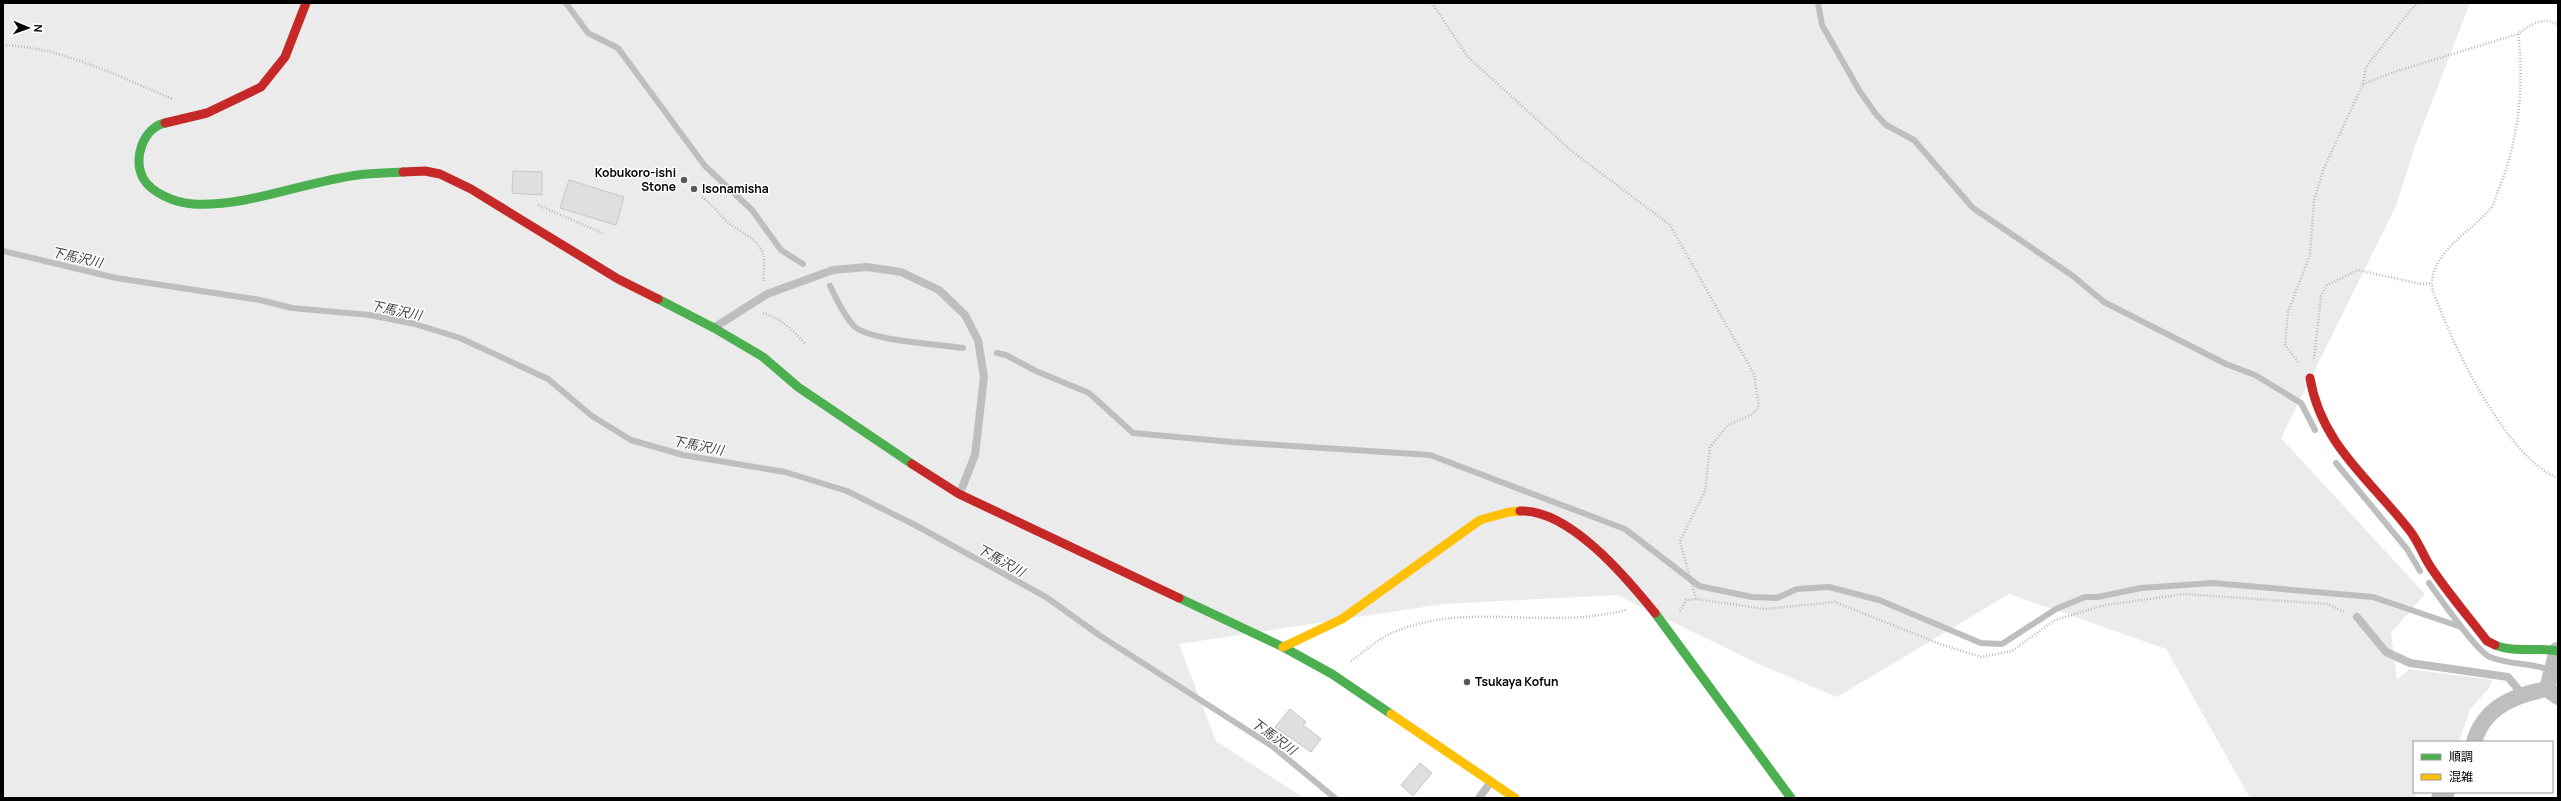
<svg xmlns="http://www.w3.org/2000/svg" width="2561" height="801" viewBox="0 0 2561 801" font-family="Manrope,'Noto Sans JP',sans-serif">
<rect width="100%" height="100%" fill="#fff"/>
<path fill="#ebebeb" d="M3 3H2470L2415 146 2396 206 2281 438 2425 594 2391 633 2397 679 2410 669 2492 680 2490 687 2470 709 2459 742H2414V792H2420L2412 798H2250L2166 649 2009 594 1837 697 1763 666 1617 595 1444 604 1179 644 1216 741 1304 798H3Z"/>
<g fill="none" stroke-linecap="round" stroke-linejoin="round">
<g stroke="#bebebe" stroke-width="6">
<path d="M566 3 588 33 618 48 705 166 752 210 781 250 803 264"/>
<path d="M1818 3 1822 25 1859 90 1875 113 1886 125 1914 140 1973 208 2073 276 2104 302 2226 364 2255 375 2301 403 2315 430"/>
<path d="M3 251 116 278 260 300 292 308 370 315 415 324 460 338 548 379 592 416 631 440 683 455 785 472 847 491 915 525 1046 597 1099 635 1272 746 1335 798"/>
<path d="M830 286C837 299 844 317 855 327 872 341 939 344 963 348"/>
<path d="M997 353 1006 355 1036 371 1089 393 1133 433 1232 442 1430 455 1625 529 1699 586 1752 597 1777 598 1797 589 1829 587 1879 600 1981 643 2002 644 2056 609 2085 597H2098L2141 588 2213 583 2373 597 2461 627"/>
<path d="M2336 463 2407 549 2420 571"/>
<path d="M2429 583C2440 598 2477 652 2490 657 2510 665 2531 663 2551 670"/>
</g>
</g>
<g fill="#dfdfdf" stroke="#c6c6c6">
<path d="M513 171 542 172V195L512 193Z"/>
<path d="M569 180 624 197 616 225 560 208Z"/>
<path d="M1290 709 1306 722 1303 725 1321 739 1311 752 1275 727Z"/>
<path d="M1420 763 1432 773 1413 796 1401 785Z"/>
</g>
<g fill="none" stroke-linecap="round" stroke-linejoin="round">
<g stroke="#b9b9b9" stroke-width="2.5" stroke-dasharray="1 2" stroke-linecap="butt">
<path d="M1432 3 1468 57 1574 153 1670 225 1754 374 1759 407 1751 415 1728 425 1710 447 1705 491 1680 541 1696 599"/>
<path d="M2518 34C2525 85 2518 144 2498 191 2496 197 2494 206 2489 210 2471 232 2434 250 2432 282 2431 291 2439 305 2442 314 2460 359 2511 461 2558 478"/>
<path d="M3 45C62 47 119 77 173 99"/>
<path d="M2363 84 2394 72 2518 34C2531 24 2543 16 2558 25"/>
<path d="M702 197C712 204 718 212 726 221 738 232 758 237 763 254 766 261 762 273 764 281"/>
<path d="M538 205 602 233"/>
<path d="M763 313C781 318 793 330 805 344"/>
<path d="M2314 359 2321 296 2327 285 2358 270 2421 284 2432 283"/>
<path d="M2298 362 2285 345 2288 312 2310 255 2314 200 2324 168 2363 84 2366 67 2414 6 2419 3"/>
<path d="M1680 611 1686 600 1696 599 1765 609 1835 602 1940 644 1981 657 2012 651 2055 620 2105 605 2185 594 2327 604 2345 612"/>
<path d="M1351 661C1364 652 1379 638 1394 632 1450 609 1502 619 1560 618 1583 618 1604 615 1626 610"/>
</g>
<g stroke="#bebebe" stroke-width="8">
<path d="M715 327 767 294 833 270 867 267 901 272 939 290 965 315 978 340 984 377 975 455 960 493"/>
<path d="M2357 617 2386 652 2410 663 2508 677 2522 694"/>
<path d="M1479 798 1490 783"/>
</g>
<g stroke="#bebebe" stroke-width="16">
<path d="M2547 689 2557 650"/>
<path d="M2474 742C2484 707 2515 695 2547 689L2558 697"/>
<path d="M2439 798 2447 792"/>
</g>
<g stroke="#4caf50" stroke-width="9">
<path d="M165 123C143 128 133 158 143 178 151 193 176 203 193 204 248 207 303 182 358 175 373 173 388 173 403 172"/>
<path d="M658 299 714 328 763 357 798 387 912 464"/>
<path d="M1179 598 1283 647 1332 674 1391 714"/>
<path d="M1655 613 1791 798"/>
<path d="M2495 645C2513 653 2538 647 2558 651"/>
</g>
<g stroke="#ffc107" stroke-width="9">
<path d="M1283 647 1342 619 1480 520 1509 512 1520 511"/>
<path d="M1391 714 1515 798"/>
</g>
<g stroke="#c62828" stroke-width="9">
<path d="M165 123 207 113 261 87 285 57 306 3"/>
<path d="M403 172 425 171 440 174 471 189 618 279 658 299"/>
<path d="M2310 378C2321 445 2371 480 2410 531 2418 541 2423 555 2430 566 2447 592 2468 616 2487 641L2495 645"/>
<path d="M912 464 959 494 1179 598"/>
<path d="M1520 511C1569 509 1626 577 1655 613"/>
</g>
</g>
<g fill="#595959" stroke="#fff" stroke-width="1.5">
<circle cx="684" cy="180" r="4"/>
<circle cx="694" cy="189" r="4"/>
<circle cx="1467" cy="682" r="4"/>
</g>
<g text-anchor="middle" stroke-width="3" stroke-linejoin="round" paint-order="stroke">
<g font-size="12" font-weight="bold" fill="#000" stroke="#fff" text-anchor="start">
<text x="676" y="177" text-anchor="end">Kobukoro-ishi<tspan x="676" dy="14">Stone</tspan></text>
<text x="702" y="193">Isonamisha</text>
<text x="1475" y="686">Tsukaya Kofun</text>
</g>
<g font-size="13" font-style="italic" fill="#434343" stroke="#fff">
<text transform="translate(77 257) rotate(13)" y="5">下馬沢川</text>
<text transform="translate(396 310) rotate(12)" y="5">下馬沢川</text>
<text transform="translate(698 445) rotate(11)" y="5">下馬沢川</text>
<text transform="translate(1001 560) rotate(29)" y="5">下馬沢川</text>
<text transform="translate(1274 736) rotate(36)" y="5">下馬沢川</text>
</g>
</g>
<rect width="2561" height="801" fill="none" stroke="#000000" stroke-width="8"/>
<rect x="2413" y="741" width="140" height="52" fill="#ffffff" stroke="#999999"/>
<rect x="2421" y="754" width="20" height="6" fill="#4caf50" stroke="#999999"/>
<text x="2449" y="761" font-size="12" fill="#000000">順調</text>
<rect x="2421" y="774" width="20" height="6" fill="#ffc107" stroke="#999999"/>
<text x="2449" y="781" font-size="12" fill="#000000">混雑</text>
<g transform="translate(28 28) rotate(92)" stroke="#ffffff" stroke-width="3" paint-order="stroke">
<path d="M0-3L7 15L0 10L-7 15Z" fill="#000000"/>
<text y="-6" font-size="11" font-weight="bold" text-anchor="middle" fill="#000000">N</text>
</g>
</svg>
